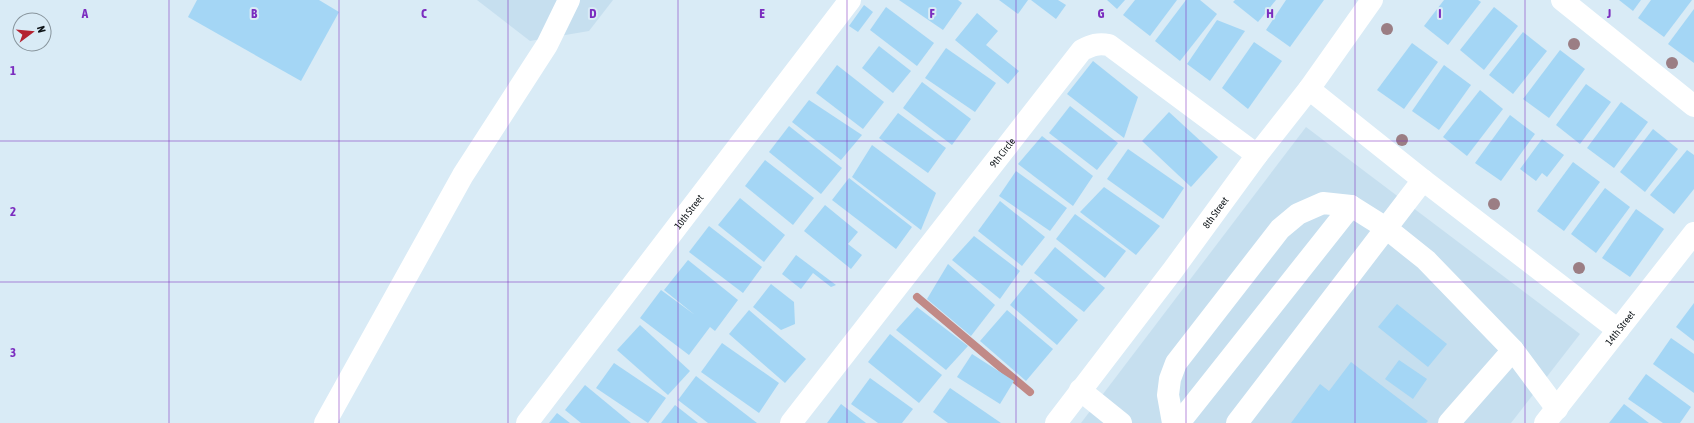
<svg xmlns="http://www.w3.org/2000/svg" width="1694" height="423" viewBox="0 0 1694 423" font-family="'Asap Condensed',sans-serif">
<rect width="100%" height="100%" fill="#d9ebf6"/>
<g fill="#c6dfef">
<path d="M477 0H613L589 31 530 41Z"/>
<path d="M1306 127 1580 334 1511 423H1081Z"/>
</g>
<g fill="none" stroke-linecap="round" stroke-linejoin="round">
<path stroke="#c18a87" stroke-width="8" d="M917 297 1030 392"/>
</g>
<g fill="#a4d6f5">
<path d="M197 0H319L339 12 301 81 188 17Z"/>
<path d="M899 0H958L962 3 943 30Z"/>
<path d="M999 0H1028L1018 14Z"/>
<path d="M1031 0H1058L1066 5 1056 19Z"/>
<path d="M1107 0H1125L1117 9Z"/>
<path d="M1135 0H1177L1150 36 1123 15Z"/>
<path d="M1186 0H1200L1217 14 1180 61 1155 41Z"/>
<path d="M1235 0H1276L1258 22 1233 2Z"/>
<path d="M1286 0H1324L1290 47 1266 30Z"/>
<path d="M1444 0H1478L1481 2 1448 45 1424 26Z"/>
<path d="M1619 0H1641L1633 11Z"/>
<path d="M1651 0H1692L1664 37 1638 18Z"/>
<path d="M864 5 873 12 858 32 849 26Z"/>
<path d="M886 7 934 43 917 66 870 30Z"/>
<path d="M1494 7 1518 26 1484 70 1460 50Z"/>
<path d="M1694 9V63L1668 44Z"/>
<path d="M977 13 998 31 986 45 1019 71 1008 84 955 40Z"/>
<path d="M1217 20 1245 31 1210 81 1187 64Z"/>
<path d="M1523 32 1547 51 1513 94 1489 75Z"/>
<path d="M1254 42 1282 61 1248 109 1222 88Z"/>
<path d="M1412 43 1438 62 1404 109 1377 90Z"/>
<path d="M879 46 911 71 893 93 862 68Z"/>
<path d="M946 48 996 83 975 112 925 78Z"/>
<path d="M1560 50 1585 69 1549 118 1523 99Z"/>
<path d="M1093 61 1138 97 1124 138 1067 94Z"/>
<path d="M837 65 884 102 863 129 816 93Z"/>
<path d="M1444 65 1471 85 1439 130 1412 111Z"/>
<path d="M922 82 971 119 952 145 903 108Z"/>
<path d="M1586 84 1611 102 1580 144 1556 125Z"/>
<path d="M1480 90 1503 109 1467 156 1443 137Z"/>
<path d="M809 100 862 135 841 160 792 122Z"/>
<path d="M1621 102 1648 122 1614 168 1587 148Z"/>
<path d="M1070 106 1118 143 1097 170 1049 133Z"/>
<path d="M1169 112 1218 157 1191 187 1142 141Z"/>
<path d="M898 113 946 148 928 173 879 138Z"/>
<path d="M1510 115 1535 134 1501 181 1475 163Z"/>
<path d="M789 126 842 168 821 194 769 152Z"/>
<path d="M1653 129 1678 149 1645 192 1620 172Z"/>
<path d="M1042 136 1093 176 1073 206 1018 164Z"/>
<path d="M1542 139 1564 155 1547 177 1542 173 1536 181 1520 169Z"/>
<path d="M872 145 936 193 921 230 852 177Z"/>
<path d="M1128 149 1184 188 1163 219 1107 179Z"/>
<path d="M1687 150 1694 155V189L1674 214 1650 195Z"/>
<path d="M765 160 814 198 793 225 745 186Z"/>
<path d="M1573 162 1600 182 1564 231 1537 211Z"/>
<path d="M1016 171 1067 208 1050 231 999 196Z"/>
<path d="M849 178 912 227 896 249 832 200Z"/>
<path d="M1104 187 1160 226 1136 255 1080 212Z"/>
<path d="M1605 188 1630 207 1596 253 1571 234Z"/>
<path d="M740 198 785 235 764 262 718 225Z"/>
<path d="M1000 201 1045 237 1022 266 978 231Z"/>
<path d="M825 205 858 232 848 244 862 255 851 269 804 231Z"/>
<path d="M1636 209 1664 229 1630 277 1602 258Z"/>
<path d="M1075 214 1126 251 1105 278 1056 239Z"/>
<path d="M709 226 762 267 743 293 689 252Z"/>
<path d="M974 236 1020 271 1000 299 952 260Z"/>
<path d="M1055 247 1105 288 1084 312 1034 273Z"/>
<path d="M796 255 836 285 831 287 813 273 801 289 782 274Z"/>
<path d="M688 260 738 300 715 331 710 327 689 355 640 318 661 290 695 315 664 290Z"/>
<path d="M948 264 995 305 971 336 927 299Z"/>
<path d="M1031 279 1078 320 1057 345 1010 305Z"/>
<path d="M771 284 794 302 795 324 781 330 753 307Z"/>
<path d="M1694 303V341L1676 327Z"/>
<path d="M1397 304 1447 344 1428 367 1378 327Z"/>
<path d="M917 307 968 346 946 370 896 330Z"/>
<path d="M749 310 806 359 785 383 729 334Z"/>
<path d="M1007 310 1053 349 1026 381 980 341Z"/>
<path d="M640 325 690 371 668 395 617 350Z"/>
<path d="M890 334 942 375 919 403 868 362Z"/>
<path d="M1671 338 1694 354V393L1653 364Z"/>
<path d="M722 343 779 383 759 413 701 372Z"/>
<path d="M972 354 1014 381 1000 404 957 377Z"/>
<path d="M1399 360 1427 379 1413 399 1385 379Z"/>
<path d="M1351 362 1428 421 1426 423H1291L1320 384 1329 391Z"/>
<path d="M614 363 666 398 648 423 596 388Z"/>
<path d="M1646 374 1691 407 1680 423H1663L1628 399Z"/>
<path d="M696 376 757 423H708L678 400Z"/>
<path d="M870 378 913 409 902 423H878L851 404Z"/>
<path d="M585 385 631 423H581L565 410Z"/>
<path d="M950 388 1001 423H948L933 412Z"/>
<path d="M841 404 866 423H827Z"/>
<path d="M1624 404 1649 423H1609Z"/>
<path d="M675 405 698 423H661Z"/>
<path d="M557 413 570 423H549Z"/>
</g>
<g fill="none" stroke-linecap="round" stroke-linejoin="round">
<g stroke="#fff" stroke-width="22">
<path d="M1562 0 1694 106"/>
<path d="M1309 89 1423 180 1618 330"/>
<path d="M1080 390 1121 423"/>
<path d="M325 423 463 175 547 45 569 0"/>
<path id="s1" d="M527 423 850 0"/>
<path id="s2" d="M791 423 1082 50C1092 45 1098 43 1109 45L1257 155"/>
<path id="s3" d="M1056 423 1173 270 1257 155 1309 89 1372 0"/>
<path d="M1173 423 1168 395 1170 379 1176 363 1280 229 1298 214 1323 203 1351 206 1386 228 1426 260 1513 350 1557 409"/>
<path d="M1179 423 1351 206"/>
<path d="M1237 423 1423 180"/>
<path d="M1449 423 1513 350"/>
<path id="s4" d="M1545 423 1694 233"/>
</g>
</g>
<g fill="#9b7e84">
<circle cx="1387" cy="29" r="6"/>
<circle cx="1574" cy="44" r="6"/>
<circle cx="1672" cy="63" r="6"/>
<circle cx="1402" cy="140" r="6"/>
<circle cx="1494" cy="204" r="6"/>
<circle cx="1579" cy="268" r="6"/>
</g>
<path fill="none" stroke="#7b2cbf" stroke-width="1" stroke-opacity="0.55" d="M169 0V423M339 0V423M508 0V423M678 0V423M847 0V423M1016 0V423M1186 0V423M1355 0V423M1525 0V423M0 141H1694M0 282H1694"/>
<g text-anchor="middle" stroke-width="4" stroke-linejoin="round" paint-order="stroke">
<g font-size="10" fill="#0e1418" stroke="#d9ebf6">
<text dy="4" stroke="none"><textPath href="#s2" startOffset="343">9th Circle</textPath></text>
<text dy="4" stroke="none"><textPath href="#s1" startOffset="266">10th Street</textPath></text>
<text dy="4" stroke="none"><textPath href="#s3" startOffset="264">8th Street</textPath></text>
<text dy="4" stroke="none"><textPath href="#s4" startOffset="121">14th Street</textPath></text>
</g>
</g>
<g font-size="13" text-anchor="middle" font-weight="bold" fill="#7b2cbf" stroke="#d9ebf6" stroke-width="4" stroke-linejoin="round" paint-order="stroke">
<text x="85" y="18">A</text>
<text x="254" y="18">B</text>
<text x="424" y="18">C</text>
<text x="593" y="18">D</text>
<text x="762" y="18">E</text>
<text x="932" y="18">F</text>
<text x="1101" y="18">G</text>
<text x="1270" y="18">H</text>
<text x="1440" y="18">I</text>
<text x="1609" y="18">J</text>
<text x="13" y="75">1</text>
<text x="13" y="216">2</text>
<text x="13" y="357">3</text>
</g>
<g transform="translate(32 32) rotate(74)"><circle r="19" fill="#d9ebf6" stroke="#88959d"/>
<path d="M0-3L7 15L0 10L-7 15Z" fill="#b42231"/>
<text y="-6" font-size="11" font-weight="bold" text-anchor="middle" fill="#0e1418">N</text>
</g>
</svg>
